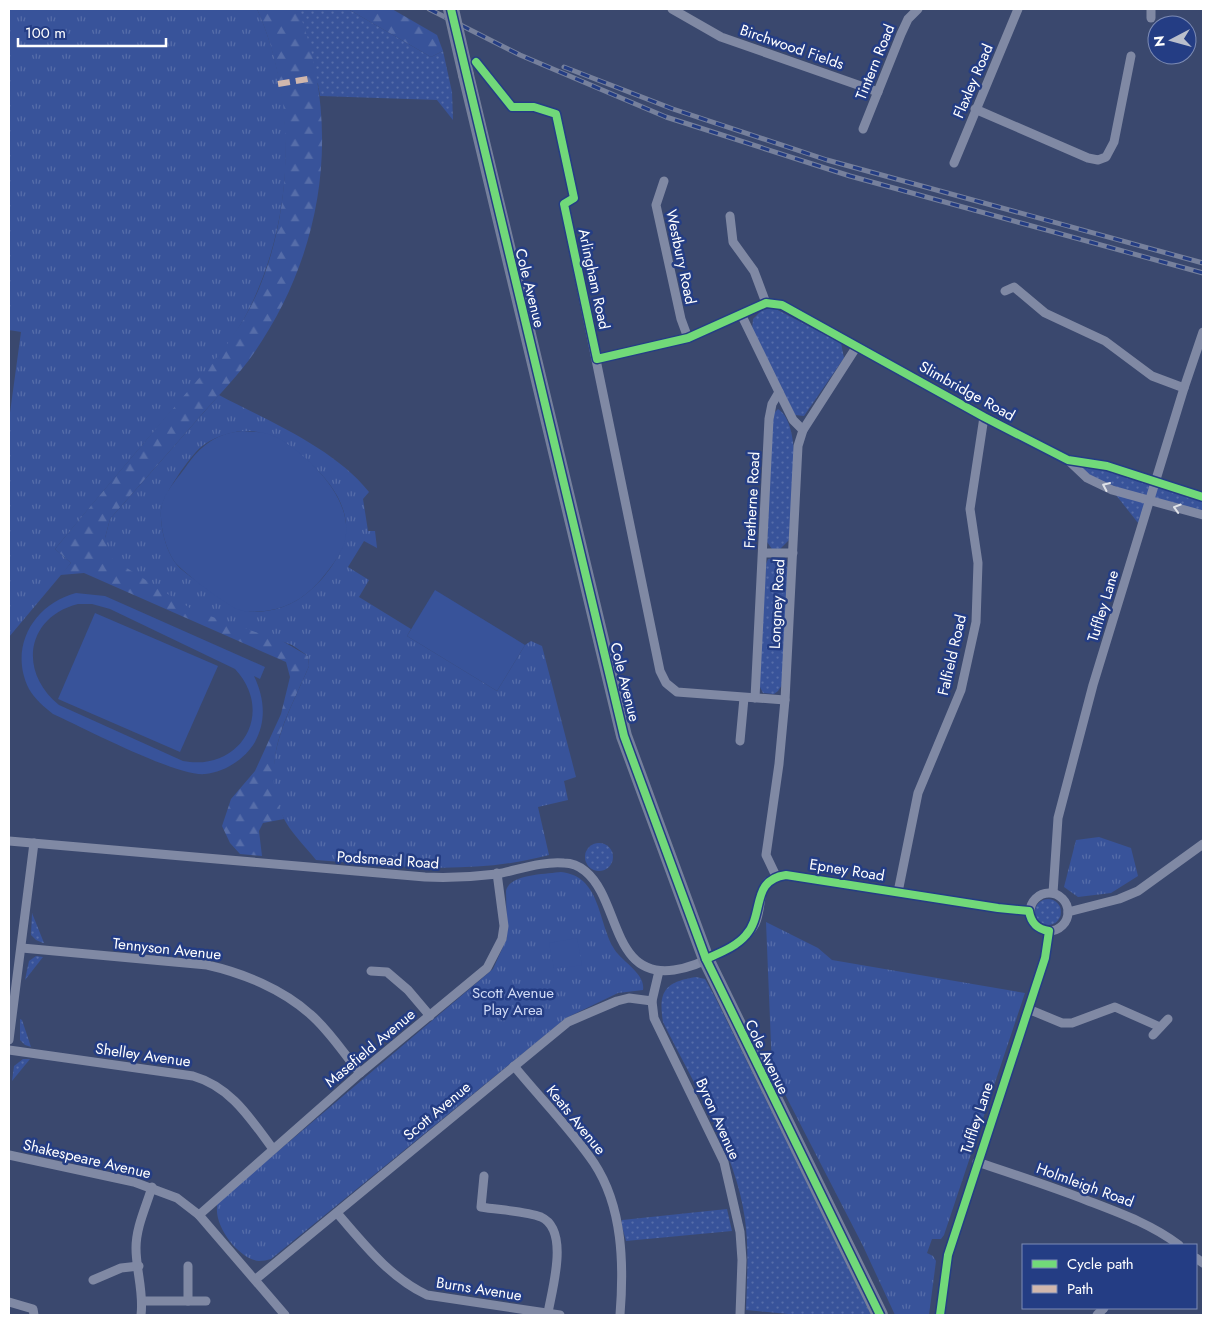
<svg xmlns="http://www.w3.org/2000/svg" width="1212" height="1324" viewBox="0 0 1212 1324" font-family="Jost,sans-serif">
<defs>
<pattern id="grass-dots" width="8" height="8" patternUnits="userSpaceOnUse" patternTransform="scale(1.25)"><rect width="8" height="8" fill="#38539a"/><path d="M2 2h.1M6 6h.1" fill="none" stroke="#566da9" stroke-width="1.8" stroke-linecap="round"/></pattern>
<pattern id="forest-firs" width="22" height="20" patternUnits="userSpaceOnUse" patternTransform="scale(1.25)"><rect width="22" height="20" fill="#38539a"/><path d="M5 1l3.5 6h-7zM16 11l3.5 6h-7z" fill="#566da9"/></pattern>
<pattern id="park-tufts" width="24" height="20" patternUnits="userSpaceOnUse" patternTransform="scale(1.25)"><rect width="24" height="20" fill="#38539a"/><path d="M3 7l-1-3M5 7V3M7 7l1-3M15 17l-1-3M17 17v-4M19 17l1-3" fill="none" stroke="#566da9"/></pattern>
</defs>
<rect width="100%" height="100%" fill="#3a486e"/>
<g fill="url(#grass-dots)">
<path d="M257 9H348L431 57 443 51 452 92 453 120 437 100 320 96 318 84Z"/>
<path d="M772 307 841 343 844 358 804 416 795 415 752 330 753 319 761 311Z"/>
<path d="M778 409C805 426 791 511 789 540L780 549H772L767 542 772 426 774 413Z"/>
<path d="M1068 460 1107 466 1203 497V515L1150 500 1142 528 1112 490Z"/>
<path d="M773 558 779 559 788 568 782 685 778 691 774 694 763 693 759 685 766 564 768 559Z"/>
<circle cx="599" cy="857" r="14"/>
<circle cx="1048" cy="912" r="13"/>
<path d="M32 913 44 943H43L36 940 31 935Z"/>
<path d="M36 956 43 957 25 980 29 961Z"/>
<path d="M696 977 705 979 715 997 872 1315H799L746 1310C747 1280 749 1249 745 1219 736 1152 693 1083 663 1022 658 991 665 982 696 977Z"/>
<path d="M20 1019 22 1020 31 1047 25 1045 20 1040Z"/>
<path d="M23 1059H30L12 1081 14 1066Z"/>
<path d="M727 1209 732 1231 626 1241 621 1223 622 1220Z"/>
</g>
<g fill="url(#forest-firs)">
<path d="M257 9H298C343 129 324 256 249 360 233 381 214 400 197 420 168 453 139 486 110 519L105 538 308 656 309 666C285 723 260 756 284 819L263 823 259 831 262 856 240 854 230 843 222 826 231 799 255 771 281 714 290 677 286 662 84 573 60 575 71 563 55 549C102 491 152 435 198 377 213 358 233 338 245 317 295 229 298 100 257 9Z"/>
<path d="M348 9H392L437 35 443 51 431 57Z"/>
</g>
<g fill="url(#park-tufts)" fill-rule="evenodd">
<path d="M9 9H257C300 104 294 225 245 317 229 346 204 372 182 398 140 448 97 498 55 549L71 563 9 637V420L21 332 9 330Z"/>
<path d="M219 395C268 421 334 448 369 492L363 499 368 531H375L377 548 364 541 348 567 369 580 359 597 411 629 407 636 497 691 525 645 531 641 542 646 576 777 564 781 568 800 538 807 549 855C471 876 395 866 316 860 306 847 290 832 283 817 258 763 288 716 309 666L308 656 292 645 193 610 111 558 105 538 110 519ZM243 431C248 431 253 431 258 432 294 444 345 484 346 526 346 547 334 565 321 580 305 597 289 608 266 611 243 615 227 603 209 589 198 581 181 572 174 561 165 547 160 526 161 510 162 496 190 456 201 447 212 438 229 432 243 431Z"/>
<path d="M1099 837 1131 848 1138 876 1111 893 1078 897 1064 887 1076 840Z"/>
<path d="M561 872C600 876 598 920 613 947 620 961 646 973 643 990L618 993 566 1018 271 1259C267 1260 263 1261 259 1261 238 1259 211 1223 218 1202L493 969 507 938 506 891C509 874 547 874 561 872Z"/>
<path d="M766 922 818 948 832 960 1025 993 944 1235 941 1239H932L927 1253 933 1256 936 1261 929 1315H895L863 1246 772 1069Z"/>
</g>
<g fill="#38539a" fill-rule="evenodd">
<path d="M243 431C254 432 266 432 276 437 307 454 350 495 346 534 345 549 333 565 323 577 309 594 293 606 271 610 259 612 248 613 237 609 225 604 181 571 174 561 165 547 160 526 161 510 162 495 177 479 185 468 200 446 216 433 243 431Z"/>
<path d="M435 590 525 645 497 691 407 636Z"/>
<path d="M76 593 105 596 265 667 260 679 254 676C264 697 267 720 255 742 245 759 225 772 205 774 177 777 84 728 53 714 44 707 35 699 29 689 8 647 34 604 76 593ZM78 604H92L110 609 235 669C276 713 240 772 183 761L59 705C18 672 26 617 78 604Z"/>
<path d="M95 613 218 666 180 752 58 699Z"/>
<path d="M577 938 582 965 554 969 549 943Z"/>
</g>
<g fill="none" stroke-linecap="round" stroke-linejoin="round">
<g stroke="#8089a4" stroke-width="9">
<path d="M672 9 721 37 878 92"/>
<path d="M1151 18V9"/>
<path d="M975 109 1088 158 1098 160 1106 157 1114 142 1131 56"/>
<path d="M863 129 901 34 908 19 918 9"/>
<path d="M954 163 1018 9"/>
<path d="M664 181 656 205 681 319 688 338"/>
<path d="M564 204 660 671 666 683 677 692 785 700"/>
<path d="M730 216 733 242 754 271 766 303"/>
<path d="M1005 291 1014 287 1045 313 1105 341 1152 376 1184 388"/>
<path d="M741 314 779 392 772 404 769 419 755 698"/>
<path d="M597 359 688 338 766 303 782 305 984 417 1068 460 1087 478 1112 490 1203 515"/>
<path d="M779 392 793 420 803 430"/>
<path d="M1068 460 1107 466 1203 497"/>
<path d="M763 553H793"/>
<path d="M740 741 744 698"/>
<path d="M9 841 425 877C449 878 473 877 497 874 518 870 542 861 564 863 572 863 579 866 585 871 620 899 611 979 674 970 697 967 744 945 755 924 765 902 753 879 786 875L998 908 1029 911"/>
<path d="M776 876 766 855 779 764 785 700 798 446 803 430 857 346"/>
<path d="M898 892 918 793 961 690 976 622 978 563 970 509 984 417"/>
<path d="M1053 893 1058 818 1093 685 1184 388 1203 332"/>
<circle cx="1049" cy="912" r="19"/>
<path d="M1068 912 1119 899 1138 891 1203 844"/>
<path d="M22 948 207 965C243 973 282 989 310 1014 329 1030 344 1054 360 1073"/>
<path d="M371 971 387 972 408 990 430 1016"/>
<path d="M659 971 652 1001 654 1018 724 1162 740 1232 742 1260 740 1315"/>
<path d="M1028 1009 1062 1023H1072L1115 1007 1160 1027"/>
<path d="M1153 1035 1168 1019"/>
<path d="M9 1040 34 843"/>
<path d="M9 1050 193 1076C231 1087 250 1118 273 1149"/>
<path d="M514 1066C540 1098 571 1129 594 1163 623 1207 624 1265 620 1315"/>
<path d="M9 1155 134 1182 177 1198 199 1215 285 1315"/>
<path d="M977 1162C1013 1174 1050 1186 1086 1200 1120 1213 1151 1224 1179 1245"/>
<path d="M484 1176 481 1207C498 1210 526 1211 541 1217 570 1230 552 1289 548 1313"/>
<path d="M337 1213C364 1244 389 1277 427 1295L560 1315"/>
<path d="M199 1215 360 1073 487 968 502 939 504 926 497 873"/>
<path d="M1196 1258 1203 1263"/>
<path d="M188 1266V1301"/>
<path d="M256 1279 568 1022 617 1001 629 998 652 1001"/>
<path d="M93 1280 121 1268 139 1266"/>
<path d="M143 1301H206"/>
<path d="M9 1302 33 1309 34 1315"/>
<path d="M141 1315C144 1292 136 1271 136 1248 136 1227 146 1207 152 1187"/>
<path d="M940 1315 948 1255 1045 958 1049 931"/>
<path d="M1097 1315 1104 1308"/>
</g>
<path stroke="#76809c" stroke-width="16" d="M466 75 624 736 706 959 880 1315"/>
<defs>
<g id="rail">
<path d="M429 9 520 55 666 117 850 176 1203 273"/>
<path d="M564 67 673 109 827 160 1203 263"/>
</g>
</defs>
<use href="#rail" stroke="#76809c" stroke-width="5"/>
<use href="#rail" stroke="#243d84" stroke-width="3" stroke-dasharray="9" stroke-linecap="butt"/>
<path stroke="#76809c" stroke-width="16" d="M451 9 466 75"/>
<path stroke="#d1b7ad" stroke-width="6" stroke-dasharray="12 6" stroke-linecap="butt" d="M278 84 313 78"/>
<defs>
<g id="cycleway">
<path d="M451 9 624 736 706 959 880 1315"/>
<path d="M476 62 512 107H534L556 114 574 198 564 204 597 359 688 338 766 303 782 305 984 417 1068 460 1107 466 1203 497"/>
<path d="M706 959C719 953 736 947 746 935 765 914 750 880 786 875L998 908 1029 911C1031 923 1037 929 1049 931L1045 958 948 1255 940 1315"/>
</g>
</defs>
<use href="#cycleway" stroke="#243d84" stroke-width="11"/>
<use href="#cycleway" stroke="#71d979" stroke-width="8"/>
</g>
<defs><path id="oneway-chevron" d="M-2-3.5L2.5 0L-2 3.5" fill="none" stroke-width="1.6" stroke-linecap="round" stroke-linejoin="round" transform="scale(1.25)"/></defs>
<g stroke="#dfe2e8">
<use href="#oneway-chevron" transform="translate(1106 486) rotate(-156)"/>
<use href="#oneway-chevron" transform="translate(1177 508) rotate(-163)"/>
</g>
<g text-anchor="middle" stroke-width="5" stroke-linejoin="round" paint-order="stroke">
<g font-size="15" fill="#fff" stroke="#243d84">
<text transform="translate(792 47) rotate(19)" y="5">Birchwood Fields</text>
<text transform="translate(875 62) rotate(-68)" y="5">Tintern Road</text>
<text transform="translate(973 81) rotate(-67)" y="5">Flaxley Road</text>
<text transform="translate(681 257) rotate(78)" y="5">Westbury Road</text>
<text transform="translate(594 279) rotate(78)" y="5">Arlingham Road</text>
<text transform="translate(530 288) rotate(76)" y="5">Cole Avenue</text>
<text transform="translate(967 391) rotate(29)" y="5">Slimbridge Road</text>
<text transform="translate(752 500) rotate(-87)" y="5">Fretherne Road</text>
<text transform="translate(777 604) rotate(-87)" y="5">Longney Road</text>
<text transform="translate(1103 606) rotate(-73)" y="5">Tuffley Lane</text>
<text transform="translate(952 655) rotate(-77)" y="5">Falfield Road</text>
<text transform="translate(625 682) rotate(76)" y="5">Cole Avenue</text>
<text transform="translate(388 860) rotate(4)" y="5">Podsmead Road</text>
<text transform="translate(847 870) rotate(9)" y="5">Epney Road</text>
<text transform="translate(167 949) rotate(6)" y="5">Tennyson Avenue</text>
<text transform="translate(370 1048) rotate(-40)" y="5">Masefield Avenue</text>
<text transform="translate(143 1055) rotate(8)" y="5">Shelley Avenue</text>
<text transform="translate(767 1057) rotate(64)" y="5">Cole Avenue</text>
<text transform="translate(437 1111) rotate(-40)" y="5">Scott Avenue</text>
<text transform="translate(977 1118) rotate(-72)" y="5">Tuffley Lane</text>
<text transform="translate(718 1119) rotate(66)" y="5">Byron Avenue</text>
<text transform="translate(576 1120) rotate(51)" y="5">Keats Avenue</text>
<text transform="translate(87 1159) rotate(13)" y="5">Shakespeare Avenue</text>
<text transform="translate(1085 1185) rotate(20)" y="5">Holmleigh Road</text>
<text transform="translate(479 1289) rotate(9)" y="5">Burns Avenue</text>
</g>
<g font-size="15" fill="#d1dbf6" stroke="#243d84">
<text x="513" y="998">Scott Avenue<tspan x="513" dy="17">Play Area</tspan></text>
</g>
</g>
<rect width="1212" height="1324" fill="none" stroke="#ffffff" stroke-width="20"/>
<rect x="1022" y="1244" width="175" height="65" fill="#243d84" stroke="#7c8bb5"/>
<rect x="1032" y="1260" width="25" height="8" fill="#71d979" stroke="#7c8bb5"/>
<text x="1067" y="1269" font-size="15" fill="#ffffff">Cycle path</text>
<rect x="1032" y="1285" width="25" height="8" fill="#d1b7ad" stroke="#7c8bb5"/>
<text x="1067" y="1294" font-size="15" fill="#ffffff">Path</text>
<g transform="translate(1172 40) rotate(264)"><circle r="24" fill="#243d84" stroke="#7c8bb5"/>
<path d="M0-4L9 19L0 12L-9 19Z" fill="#babfcc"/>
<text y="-8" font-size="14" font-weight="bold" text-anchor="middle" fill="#ffffff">N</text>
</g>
<path d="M18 38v8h148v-8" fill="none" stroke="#ffffff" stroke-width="2.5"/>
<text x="25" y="38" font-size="15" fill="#ffffff" stroke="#243d84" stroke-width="4" paint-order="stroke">100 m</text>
</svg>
